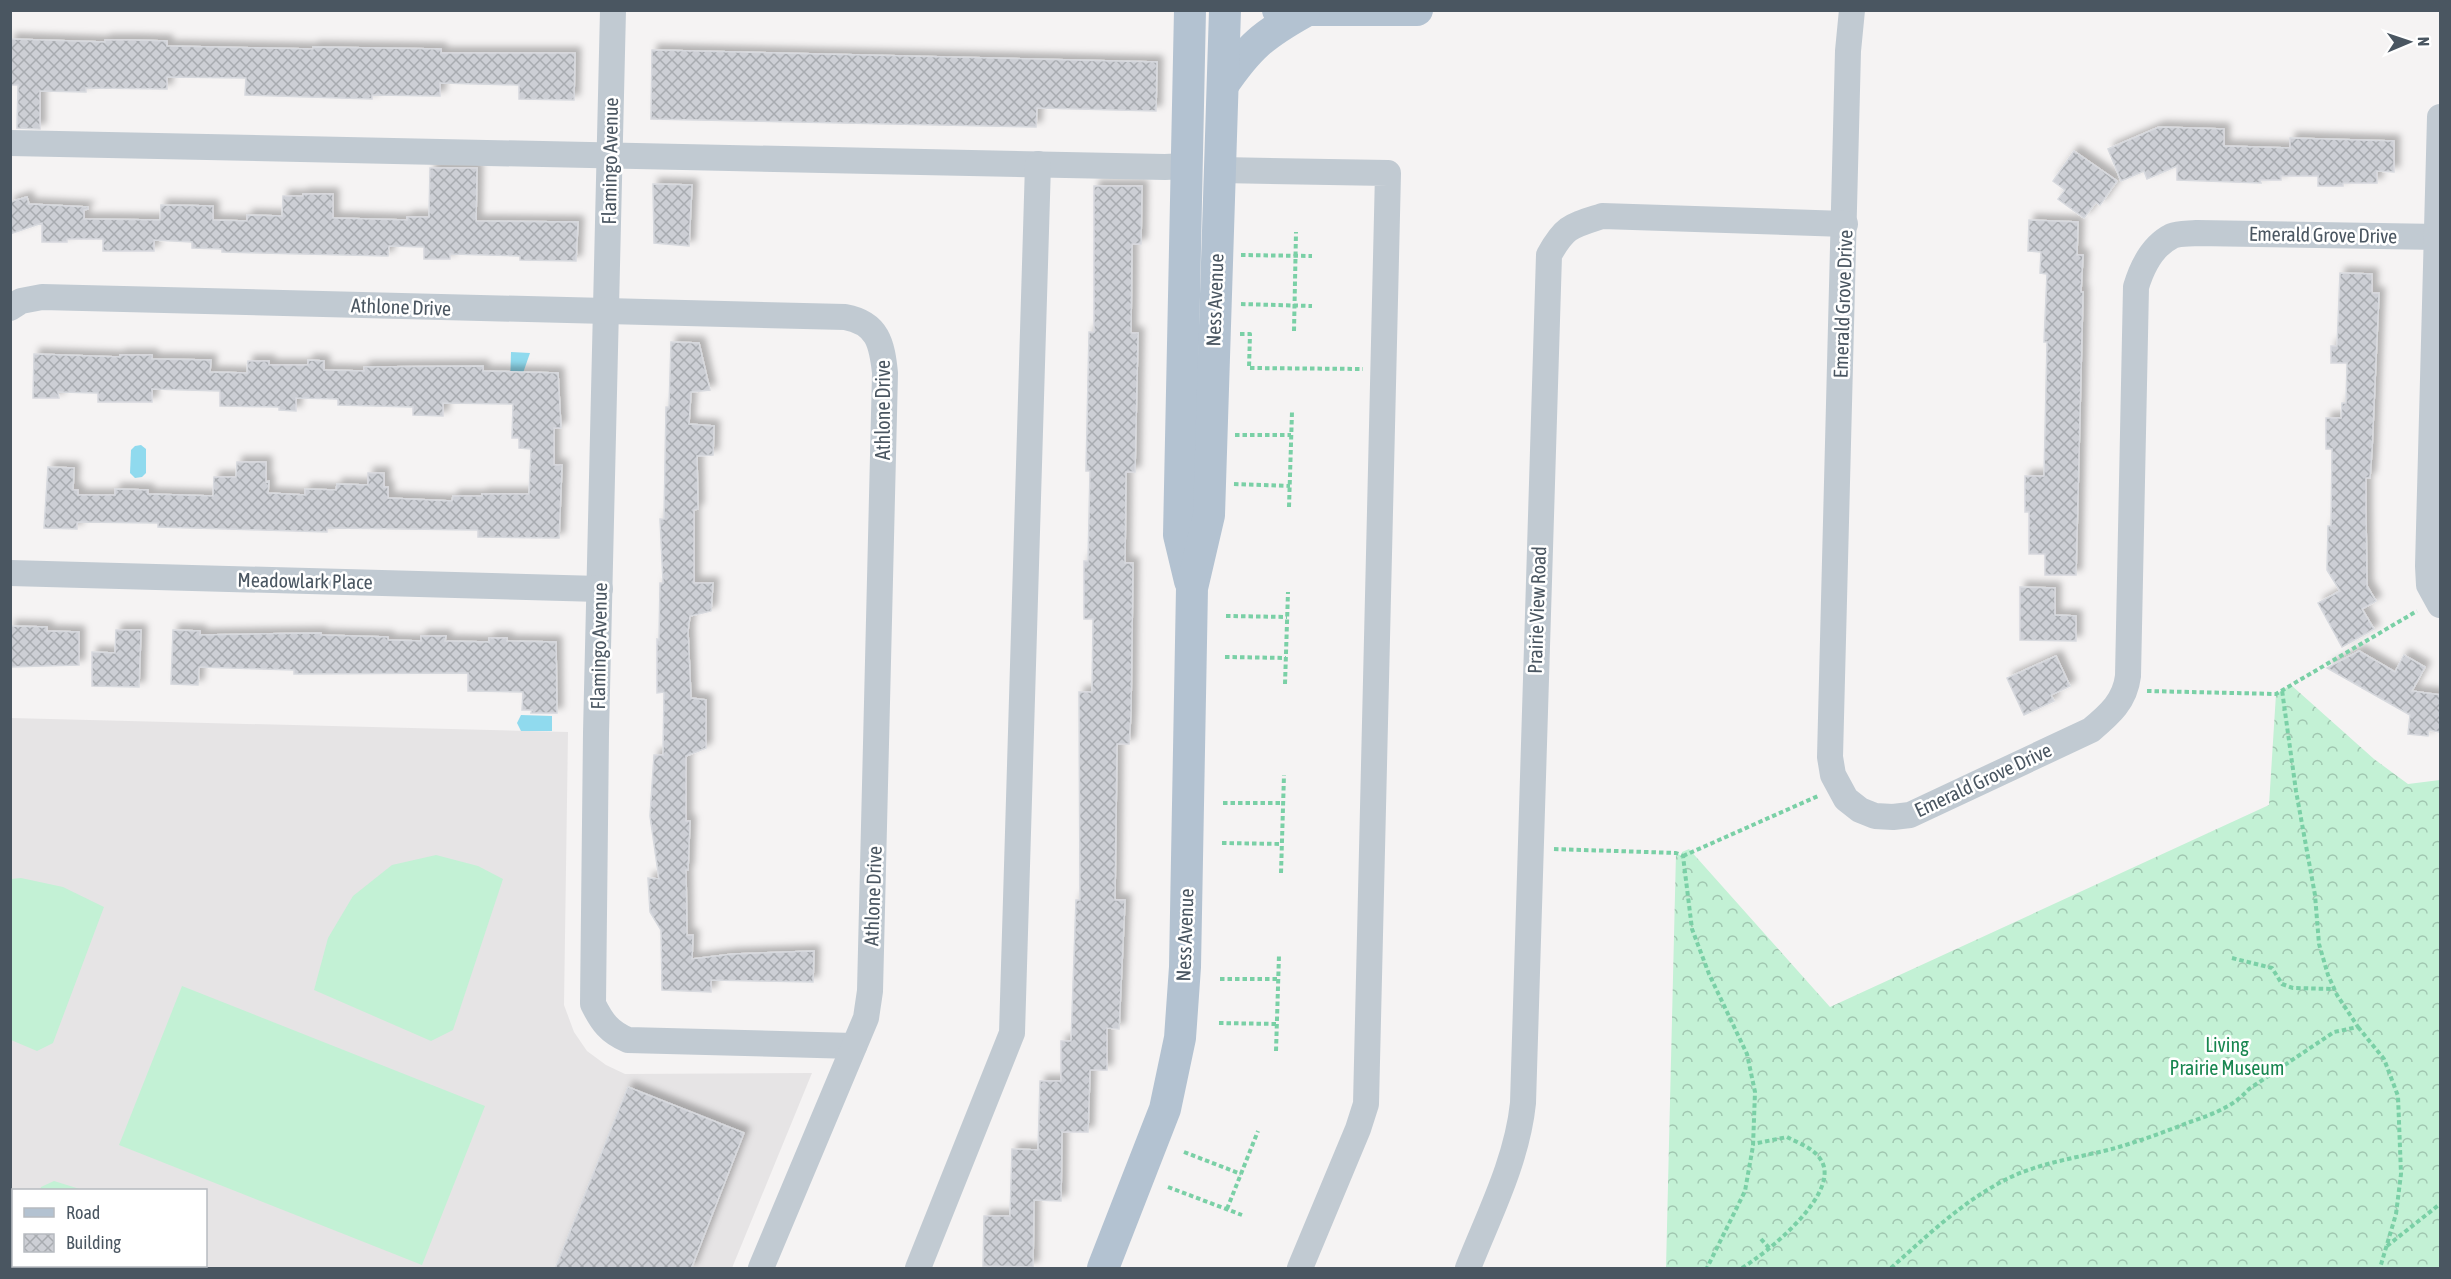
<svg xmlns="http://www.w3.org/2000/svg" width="2451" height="1279" viewBox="0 0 2451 1279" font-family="'Asap Condensed',sans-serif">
<defs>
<pattern id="forest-crowns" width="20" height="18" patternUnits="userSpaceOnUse" patternTransform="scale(1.5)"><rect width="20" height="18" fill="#c3f1d5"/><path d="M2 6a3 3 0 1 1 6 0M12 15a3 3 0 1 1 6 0" fill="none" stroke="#a0c6b0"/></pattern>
<pattern id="building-cross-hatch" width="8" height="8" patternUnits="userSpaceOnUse" patternTransform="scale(1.5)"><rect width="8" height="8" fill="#cdcfd5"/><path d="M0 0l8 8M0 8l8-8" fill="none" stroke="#a8abb0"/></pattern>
<filter id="shadow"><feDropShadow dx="5.5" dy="-5.5" stdDeviation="3" flood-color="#0004"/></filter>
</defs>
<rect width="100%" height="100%" fill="#f5f3f3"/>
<path fill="#e6e4e5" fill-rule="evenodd" d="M11 718 568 732 564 1005 574 1032 587 1051 606 1065 625 1074 812 1073 732 1268H11ZM14 1190H206V1266H14Z"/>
<g fill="#c3f1d5">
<path d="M436 855 478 866 503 879 453 1030 431 1041 314 990 328 938 353 896 392 865Z"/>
<path d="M21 878 63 887 104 907 53 1043 37 1051 11 1040V879Z"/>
<path d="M182 986 485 1106 422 1265 119 1145Z"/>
<path d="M54 1181 83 1190H40L41 1187Z"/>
<path d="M13 1261 14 1266H180L179 1268H11Z"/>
</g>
<path fill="url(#forest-crowns)" d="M2291 685 2374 759 2408 784 2440 780V1268H1666L1676 853 1682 856V852L1689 849 1830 1007 2269 805 2276 694Z"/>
<g fill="#90daee">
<path d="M511 352 530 353 523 373 510 389Z"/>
<path d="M141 445 146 449V473L142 477 135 478 130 473 131 450 135 446Z"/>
<path d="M521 715 552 716V731H521L517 723Z"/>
</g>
<g fill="url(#building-cross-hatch)" stroke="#d7d9de" stroke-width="1.5" filter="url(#shadow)">
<path d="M10 39 105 42V40H131L167 41V46L313 49V47L441 49V53H575L574 100 519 99V85L440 83V96L372 95V99L245 95 246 78 167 77V89L86 88V92L40 91V129L17 128 18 85H10Z"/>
<path d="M652 50 1157 62 1156 111 1037 108 1036 127 651 119Z"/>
<path d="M2159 127 2224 129V146L2290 148V138L2394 141V172L2377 171V183H2343V186H2318V176H2281V180H2260L2261 183 2177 180V166L2147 179 2144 171 2121 181 2108 149Z"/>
<path d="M2074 151 2117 181 2100 205 2096 202 2084 218 2058 199 2065 190 2053 181Z"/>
<path d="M430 168H477L476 221 578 222 576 261 520 260V256L450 254V259H424V247L389 246 388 256 222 252V249L192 248V242L154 240V251H103V239H67V242H42V223L10 234V202L27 197 29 204 88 207V209L84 210V219L160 220 161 205 213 206V220L247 221V215L282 216 283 196H303V194H333V218L407 220V217H429Z"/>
<path d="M653 184 692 185 689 246 654 243Z"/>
<path d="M1094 186H1142L1141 244H1132L1131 333H1138L1135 472H1126L1125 563H1133L1131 713 1129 744H1117L1115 900H1125L1119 1029 1107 1028V1070H1090L1088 1132H1062L1061 1201 1034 1200 1033 1267 983 1266 984 1216H1010L1012 1149 1038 1150 1040 1081H1061V1041H1071L1076 900H1080L1079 692H1092L1093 619H1084V561H1088L1090 471H1086L1089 332H1094Z"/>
<path d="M2029 220 2078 222 2077 255H2083L2081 292H2083L2076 575H2045V554H2029V512H2025V476H2044L2047 342H2044L2047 274 2040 273 2041 252 2028 251Z"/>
<path d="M2340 273 2372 274V293H2379L2372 450 2370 478H2366V515L2367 586 2376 601 2362 609 2374 629 2342 647 2318 603 2340 591 2327 570 2328 526H2331L2332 449H2326V418H2341L2342 403H2346L2347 363H2331V346H2337Z"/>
<path d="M671 342 699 343 710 390 691 392 689 424 714 426 713 455 697 456 698 509 694 510V583H713L711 611 690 616 688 631 691 698 706 700V748L686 756V821H690L688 870H686L687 935H693L692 959 733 954 814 951 813 982 711 980V992L662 990 661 930 650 912 648 878 659 879 650 816 654 755H663L664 692 657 693V639L659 640 660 583H663L660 519H664L666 407H669Z"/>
<path d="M34 354 120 357V355H152V359L211 360 210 372 247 373 248 361H269V365H308V360L324 361V370L364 371V367L483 366V371L558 373 561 428H554V465H562L559 538 478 537V530L327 528V532L158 527V523L77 522V529L44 528 48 467 74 468 73 490H78V495H115V489L148 490V494L213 496 214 477H236L237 462H266V482L269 481 268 493 305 495V489L336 490 337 484 368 485V473H384V487H388V498L452 501 453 496H482V494H529L531 449 519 448V438H512L513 404 443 403V416L413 415V407L338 405V399L296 398V411L279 410V407L220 406V391L152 389V402H98V393L58 392 59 398H33Z"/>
<path d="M2020 587 2055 588V615L2076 616V641L2020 640Z"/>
<path d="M10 626 47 627V631L79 632V665L10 667Z"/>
<path d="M116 630H141L139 687 92 686V652L115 653Z"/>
<path d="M173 630 200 631V635L321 633V635L388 637V640L421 641V636H446L445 641 489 642V638H507V641L556 642 557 713H531L532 710H522L523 692 468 691V673L294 674V670L199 667 198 685 171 684Z"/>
<path d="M2359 651 2395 672 2404 655 2425 667 2412 691 2440 695V732L2429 730 2428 736 2408 734 2410 715 2327 668Z"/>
<path d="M2056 656 2070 686 2051 695 2054 701 2024 715 2007 678Z"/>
<path d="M628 1087 744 1133 691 1269H555Z"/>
</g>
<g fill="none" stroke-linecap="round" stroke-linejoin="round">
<g stroke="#7ad0a6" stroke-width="4" stroke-dasharray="4.5 3" stroke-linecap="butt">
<path d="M1241 255 1312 256"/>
<path d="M1241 304 1312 306"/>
<path d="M1294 331 1296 232"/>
<path d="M1240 334H1250L1249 368 1363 369"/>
<path d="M1235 435H1291"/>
<path d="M1234 484 1290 486"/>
<path d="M1289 507 1292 412"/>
<path d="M1226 616 1287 617"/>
<path d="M1225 657 1286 658"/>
<path d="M1285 684 1288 592"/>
<path d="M2147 691 2276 694 2417 611"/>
<path d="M1223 803H1283"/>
<path d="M1222 843 1282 844"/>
<path d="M1554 849 1676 853 1683 856 1692 929 1709 974 1747 1054 1755 1092 1753 1146 1745 1191 1707 1268"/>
<path d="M1683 856 1818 796"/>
<path d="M1281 873 1284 775"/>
<path d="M2232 958 2272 968 2282 984 2293 988 2334 989"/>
<path d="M1220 979H1279"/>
<path d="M1219 1023 1277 1024"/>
<path d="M2358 1027 2384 1059 2398 1096 2401 1174 2396 1214 2380 1268"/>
<path d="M1276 1051 1279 955"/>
<path d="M1184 1152 1241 1174"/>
<path d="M1168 1187 1242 1215"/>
<path d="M1227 1209 1258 1131"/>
<path d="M1761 1239 1770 1249"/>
<path d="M2387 1246 2440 1204"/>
<path d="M1742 1268C1767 1253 1836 1197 1823 1164 1817 1149 1800 1144 1787 1137L1753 1144"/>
<path d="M1891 1268C1928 1235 1965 1199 2011 1177 2041 1163 2075 1158 2108 1150 2135 1143 2164 1132 2190 1122 2213 1114 2233 1107 2249 1089L2334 1032 2358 1027 2337 995 2328 975 2319 944 2315 895 2296 791 2282 690"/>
</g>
<g stroke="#c1cad2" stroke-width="26">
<path d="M613 10 596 733 593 1004C602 1022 609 1032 628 1040L854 1046"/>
<path d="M1852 10 1848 51 1830 757 1833 775 1846 799 1860 810 1875 816 1893 817 1910 815 2091 730C2110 714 2125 701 2128 676L2136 287C2142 267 2152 246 2172 236 2179 233 2189 234 2197 233L2440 237"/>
<path d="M2440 117 2428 566 2429 585 2440 605"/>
<path d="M10 143 1165 167 1185 166"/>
<path d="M1220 170 1388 173 1366 1104 1358 1129 1300 1268"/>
<path d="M10 308 21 301 42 297 845 317C878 323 882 344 885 373L870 991 866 1018 761 1268"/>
<path d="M10 573 600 589"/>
<path d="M918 1268 1012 1033 1038 164"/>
<path d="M1468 1268C1489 1215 1517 1161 1523 1103L1549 255C1565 226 1571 226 1602 216L1845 224"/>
</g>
<g stroke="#b3c2d1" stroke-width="32">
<path d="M1190 10 1179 535 1190 581"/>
<path d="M1278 10H1417"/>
<path d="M1223 85C1249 47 1263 35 1304 12"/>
<path d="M1103 1268 1165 1109 1180 1038 1185 967 1192 588 1209 515 1225 10"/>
</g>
</g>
<g text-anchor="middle" stroke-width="5" stroke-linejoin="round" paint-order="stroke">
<g font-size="20" fill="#4a5661" stroke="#fff">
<text transform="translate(610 161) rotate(-89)" y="7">Flamingo Avenue</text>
<text transform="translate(2323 235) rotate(1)" y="7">Emerald Grove Drive</text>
<text transform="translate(1215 300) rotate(-88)" y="7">Ness Avenue</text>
<text transform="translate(1843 304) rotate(-88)" y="7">Emerald Grove Drive</text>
<text transform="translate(401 307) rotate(2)" y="7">Athlone Drive</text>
<text transform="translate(883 410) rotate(-90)" y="7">Athlone Drive</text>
<text transform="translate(305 581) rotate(1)" y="7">Meadowlark Place</text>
<text transform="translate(1537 610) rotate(-88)" y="7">Prairie View Road</text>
<text transform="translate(599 646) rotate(-89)" y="7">Flamingo Avenue</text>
<text transform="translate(1983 780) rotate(-25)" y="7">Emerald Grove Drive</text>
<text transform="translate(873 896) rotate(-88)" y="7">Athlone Drive</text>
<text transform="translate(1185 935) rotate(-88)" y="7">Ness Avenue</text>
</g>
<g font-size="20" fill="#17864f" stroke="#fff">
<text x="2227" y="1052">Living<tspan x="2227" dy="23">Prairie Museum</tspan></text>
</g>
</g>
<rect width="2451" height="1279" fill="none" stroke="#4a5661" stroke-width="24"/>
<rect x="12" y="1189" width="195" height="78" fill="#ffffff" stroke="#b7bbc0" stroke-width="1.5"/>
<rect x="24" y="1208" width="30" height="9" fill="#b3c2d1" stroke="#b7bbc0" stroke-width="1.5"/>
<text x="66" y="1219" font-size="18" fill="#4a5661">Road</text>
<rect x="24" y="1234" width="30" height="18" fill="url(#building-cross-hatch)" stroke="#b7bbc0" stroke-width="1.5"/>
<text x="66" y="1249" font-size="18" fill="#4a5661">Building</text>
<g transform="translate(2409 42) rotate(88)" stroke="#ffffff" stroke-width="4.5" paint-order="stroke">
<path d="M0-4.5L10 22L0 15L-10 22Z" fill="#4a5661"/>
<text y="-9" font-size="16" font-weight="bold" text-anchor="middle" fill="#4a5661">N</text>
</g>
</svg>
